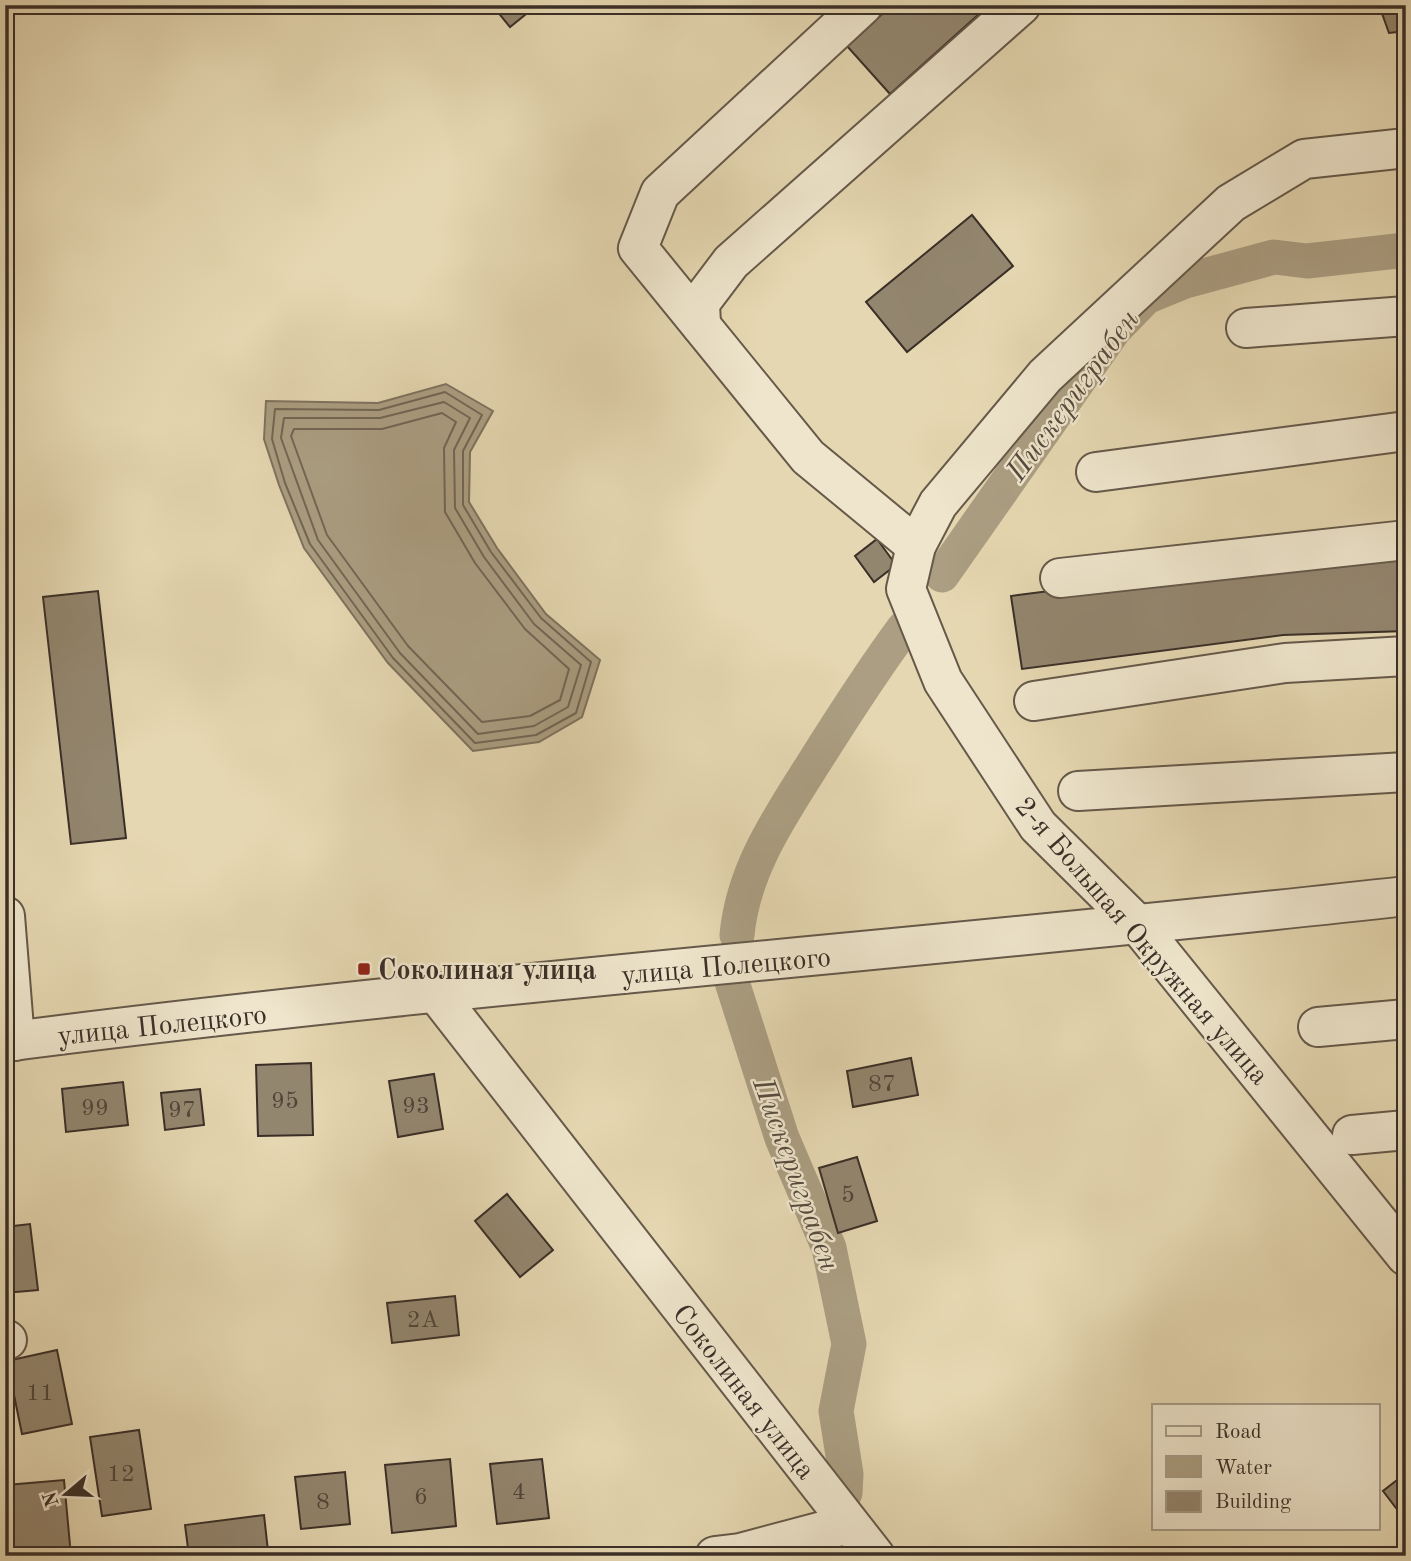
<svg xmlns="http://www.w3.org/2000/svg" width="1411" height="1561" viewBox="0 0 1411 1561" font-family="'Old Standard TT',serif">
<rect width="100%" height="100%" fill="#e5d7b1"/>
<filter id="stains"><feTurbulence type="fractalNoise" baseFrequency=".00286" numOctaves="4"/><feColorMatrix values="0 0 0 0 .2 0 0 0 0 .09 0 0 0 0 .02 0 0 0 .5 -.17"/></filter>
<radialGradient id="worn" r=".72"><stop offset=".6" stop-color="#630" stop-opacity="0"/><stop offset="1" stop-color="#630" stop-opacity=".3"/></radialGradient>
<path fill="#ab9e82" stroke="#7e725e" stroke-width="2" d="M446 384 493 411 470 452 469 502 497 548 546 614 600 660 582 717 539 742 473 751 388 663 304 548 279 485 264 439 266 401 378 403Z"/>
<g fill="none" stroke-linecap="round" stroke-linejoin="round">
<g stroke="#726655" stroke-width="2">
<path d="M445 392 482 415 463 451V505L491 552 541 618 591 662 576 713 536 735 475 743 393 658 310 544 285 483 272 439 275 409 379 410Z"/>
<path d="M444 402 470 418 454 450 455 508 484 557 534 624 581 665 568 707 534 726 478 734 400 653 318 540 281 438 284 418H380Z"/>
<path d="M442 413 456 422 444 448 445 512 475 563 525 629 569 669 560 700 530 716 482 722 408 646 327 535 291 436 294 429H382Z"/>
</g>
<g stroke="#ab9e82" stroke-width="35">
<path d="M942 575 1114 330 1146 297 1185 281 1274 257 1307 261 1406 250"/>
<path d="M737 935C743 869 781 815 815 761 844 715 872 671 904 628"/>
<path d="M732 982 782 1138 829 1248 849 1344 836 1411 846 1474 845 1493"/>
<path d="M840 1556 841 1538"/>
</g>
</g>
<g fill="#93866f" stroke="#3a2f28" stroke-width="2">
<path d="M492 5H536V6L510 27Z"/>
<path d="M892 5H989L890 94 847 46Z"/>
<path d="M1379 5H1406V31L1389 33Z"/>
<path d="M972 215 1013 266 907 352 866 302Z"/>
<path d="M877 539 896 565 874 582 855 556Z"/>
<path d="M1406 556V631L1283 635 1022 669 1011 596 1144 579Z"/>
<path d="M98 591 126 838 71 844 43 597Z"/>
<path d="M911 1058 918 1095 853 1107 847 1071Z"/>
<path d="M311 1063 313 1135 258 1136 256 1065Z"/>
<path d="M434 1074 443 1129 398 1137 389 1081Z"/>
<path d="M123 1082 128 1125 66 1132 62 1089Z"/>
<path d="M200 1089 204 1125 165 1130 161 1093Z"/>
<path d="M857 1157 877 1221 838 1233 819 1168Z"/>
<path d="M507 1194 553 1250 520 1277 475 1221Z"/>
<path d="M30 1224 38 1290 5 1293V1227Z"/>
<path d="M455 1296 459 1335 392 1343 387 1303Z"/>
<path d="M57 1350 72 1424 22 1434 7 1361Z"/>
<path d="M139 1430 151 1509 102 1516 90 1437Z"/>
<path d="M450 1459 456 1526 392 1533 385 1465Z"/>
<path d="M542 1459 549 1518 497 1524 490 1464Z"/>
<path d="M345 1472 350 1524 301 1529 295 1477Z"/>
<path d="M1406 1473V1521L1383 1491Z"/>
<path d="M64 1480 71 1556H13L7 1485Z"/>
<path d="M264 1515 268 1551 189 1556 185 1525Z"/>
</g>
<g fill="none" stroke-linecap="round" stroke-linejoin="round">
<defs>
<g id="minor">
<path d="M863 5 660 193 638 248 808 457 916 546"/>
<path d="M1406 148 1304 159 1231 203 1045 376 938 504 916 546 906 589 943 681 1038 826 1139 926 1406 1256"/>
<path d="M701 325 700 303 731 262 1021 5"/>
<path d="M1246 328 1406 316"/>
<path d="M1096 472 1406 431"/>
<path d="M1060 578 1406 540"/>
<path d="M1034 701 1285 663 1406 656"/>
<path d="M1078 791 1406 772"/>
<path d="M5 916 15 1041"/>
<path d="M436 993 875 1556"/>
<path d="M1318 1027 1406 1019"/>
<path d="M5 1042C471 982 939 948 1406 896"/>
<path d="M1352 1135 1406 1130"/>
<path d="M5 1339 7 1340"/>
<path d="M715 1556 740 1553 849 1524"/>
</g>
</defs>
<use href="#minor" stroke="#65594a" stroke-width="42"/>
<use href="#minor" stroke="#eee5cc" stroke-width="38"/>
</g>
<rect fill="#8f2418" stroke="#eee5cc" stroke-width="2.5" x="357" y="962" width="14" height="14" rx="3.5"/>
<g text-anchor="middle" stroke-width="5" stroke-linejoin="round" paint-order="stroke">
<g font-size="24" fill="#50453a">
<text x="882" y="1091">87</text>
<text x="285" y="1108">95</text>
<text x="416" y="1113">93</text>
<text x="95" y="1115">99</text>
<text x="182" y="1117">97</text>
<text x="848" y="1202">5</text>
<text x="423" y="1327">2А</text>
<text x="40" y="1400">11</text>
<text x="121" y="1481">12</text>
<text x="519" y="1499">4</text>
<text x="421" y="1504">6</text>
<text x="323" y="1509">8</text>
</g>
<g font-size="28" fill="#3a2f28" stroke="#eee5cc">
<text transform="translate(1143 940) rotate(49)" y="10">2-я Большая Окружная улица</text>
<text transform="translate(726 965) rotate(-5)" y="10">улица Полецкого</text>
<text transform="translate(162 1024) rotate(-6)" y="10">улица Полецкого</text>
<text transform="translate(745 1391) rotate(52)" y="10">Соколиная улица</text>
</g>
<g font-size="28" font-weight="bold" fill="#3a2f28" stroke="#eee5cc" text-anchor="start">
<text x="378" y="979">Соколиная улица</text>
</g>
<g font-size="30" font-style="italic" fill="#564b3e" stroke="#eee5cc">
<text transform="translate(1072 395) rotate(-54)" y="10">Пискериграбен</text>
<text transform="translate(797 1174) rotate(70)" y="10">Пискериграбен</text>
</g>
</g>
<rect width="1411" height="1561" fill="none" stroke="#e5d7b1" stroke-width="28"/>
<rect x="7" y="7" width="1397" height="1547" fill="none" stroke="#3a2f28" stroke-width="3.5"/>
<rect x="14" y="14" width="1383" height="1533" fill="none" stroke="#3a2f28" stroke-width="2"/>
<rect x="1152" y="1404" width="228" height="126" fill="#eee5cc" stroke="#a69c8a" stroke-width="2"/>
<rect x="1166" y="1426" width="35" height="10" fill="#eee5cc" stroke="#a69c8a" stroke-width="2"/>
<text x="1215" y="1438" font-size="21" fill="#3a2f28">Road</text>
<rect x="1166" y="1456" width="35" height="21" fill="#ab9e82" stroke="#a69c8a" stroke-width="2"/>
<text x="1215" y="1474" font-size="21" fill="#3a2f28">Water</text>
<rect x="1166" y="1491" width="35" height="21" fill="#93866f" stroke="#a69c8a" stroke-width="2"/>
<text x="1215" y="1508" font-size="21" fill="#3a2f28">Building</text>
<g transform="translate(66 1494) rotate(251)" stroke="#eee5cc" stroke-width="5" paint-order="stroke">
<path d="M0-5L12 26L0 18L-12 26Z" fill="#3a2f28"/>
<text y="-10" font-size="19" font-weight="bold" text-anchor="middle" fill="#3a2f28">N</text>
</g>
<rect width="100%" height="100%" filter="url(#stains)"/>
<rect width="100%" height="100%" fill="url(#worn)"/>
</svg>
